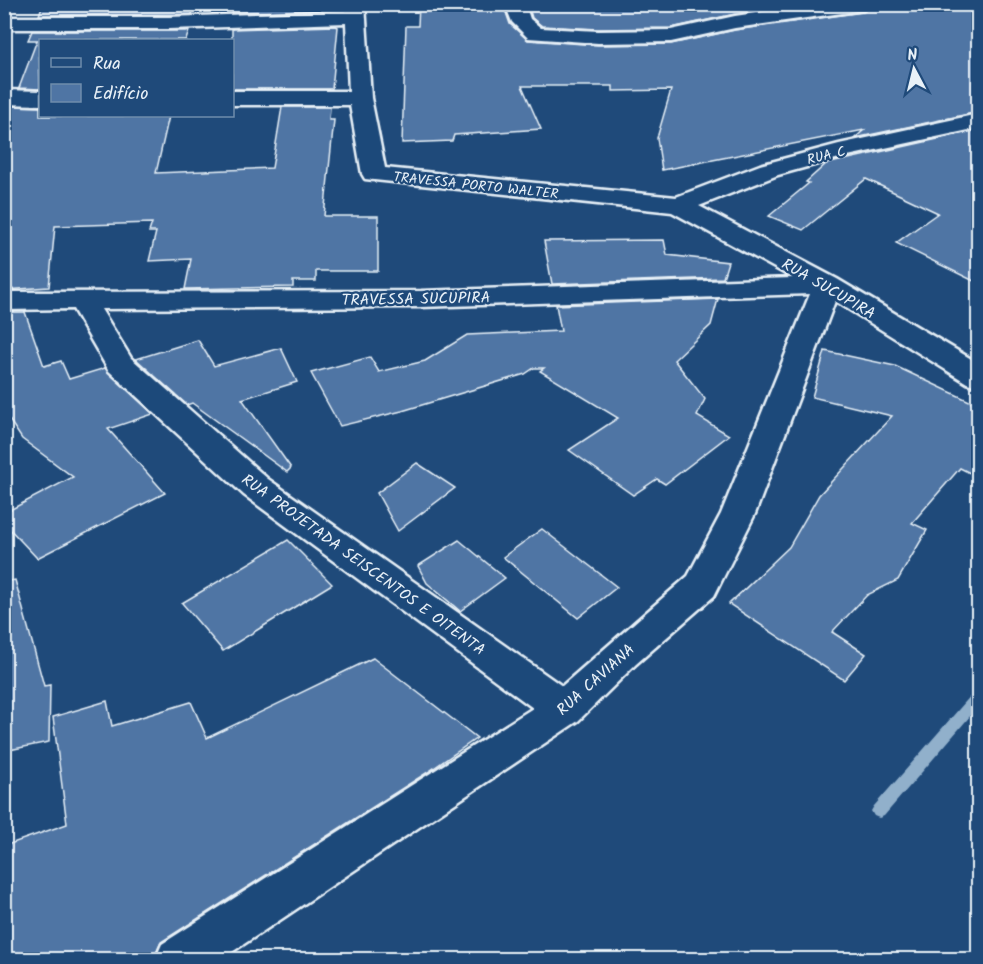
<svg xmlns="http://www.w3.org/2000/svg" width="983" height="964" viewBox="0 0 983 964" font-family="Kalam,sans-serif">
<rect width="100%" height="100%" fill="#1f4a7a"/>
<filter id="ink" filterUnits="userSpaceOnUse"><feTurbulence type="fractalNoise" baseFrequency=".0167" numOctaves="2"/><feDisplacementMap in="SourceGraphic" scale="12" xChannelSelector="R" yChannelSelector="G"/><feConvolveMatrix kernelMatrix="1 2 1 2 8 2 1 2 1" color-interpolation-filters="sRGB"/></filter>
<g filter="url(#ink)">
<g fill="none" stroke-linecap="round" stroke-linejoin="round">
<path fill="#91b0cb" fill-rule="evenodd" d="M978 691V707L884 816 879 818 874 816 871 811 874 806 973 693Z"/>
</g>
<g fill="#4f75a4" stroke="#e8f1f8" stroke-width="1.5">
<path d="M43 4H195L192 14 39 15Z"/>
<path d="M232 4H334L333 9 232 13Z"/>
<path d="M419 4H503L510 24 528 40 598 45 671 44 735 30 863 12 875 4H978V112L855 138 864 130 662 170 657 138 671 90 613 91V86H522L541 129 454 135 452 141 402 143 406 26H418Z"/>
<path d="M528 4H798L735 14 671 28 598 29 542 26 532 18Z"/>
<path d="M336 26 338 27 332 89H232V29Z"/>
<path d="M32 31H189L186 40H39L40 89 19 88 37 40H28Z"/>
<path d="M12 106 40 107V116H169L156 173 272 168 282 107H330L329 120H334L324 216H378V271H316V281H293V287L185 289 191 259 149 261 156 232H149L152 223 55 226 49 287 4 290V127Z"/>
<path d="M978 130V283L896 243 938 213 866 179 803 230 769 216 809 183 806 182 826 164Z"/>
<path d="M664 240 667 255 728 262 723 278 552 284 544 241Z"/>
<path d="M718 299 711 325 674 360 705 399 697 416 729 435 665 484 657 479 633 495 569 450 618 418 540 371 544 368H534L525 374 402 411 340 426 311 373 370 357 379 372 425 361 467 335 561 331 556 305Z"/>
<path d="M4 312H25L44 366 61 361 69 379 105 368 153 414 108 429 165 493 37 558 4 523V513L73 477 22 439 4 412Z"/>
<path d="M198 340 214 366 281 348 297 382 242 399 291 468 287 472 192 403 187 405 136 359Z"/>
<path d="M825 351 895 366 978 405V477L960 468 912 523 927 530 898 580 867 595 832 632 866 654 844 680 729 604 789 547 819 495 892 416 812 397Z"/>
<path d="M417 463 455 488 398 531 377 493Z"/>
<path d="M542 529 617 587 578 618 503 557Z"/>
<path d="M288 540 332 584 223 651 182 603Z"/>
<path d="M459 540 505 578 460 611 427 583 418 566Z"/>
<path d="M15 580 44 686 50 685 49 742 4 751V582Z"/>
<path d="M373 658 477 738 428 772 161 942 153 960H4V846L67 824 53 717 107 701 112 726 191 702 207 738Z"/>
</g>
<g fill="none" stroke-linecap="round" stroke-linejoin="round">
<defs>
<g id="street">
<path d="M345 4H365L371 98 385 168 676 197 760 165 839 144 978 114V128L843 157 778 175 699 206 837 279 978 363V386L967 383 835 301 755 514 714 596 636 664 578 721 220 960H155L162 944 533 708 244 495 109 371 73 309 4 310V292L421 291 793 278 672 212 365 179 362 174 350 105H232V91H349L346 23 169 29H4V17H169L345 11ZM810 294 721 514 688 576 562 686 268 479 131 358 101 309 421 307Z"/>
<path d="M505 4H525L530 19 541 28 598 31 671 30 735 16 817 4H873L863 10 735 28 671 42 598 43 528 38 512 22Z"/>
<path d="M4 90 40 91V105L4 104Z"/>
</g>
</defs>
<use href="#street" stroke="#e8f1f8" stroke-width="5"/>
<use href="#street" fill="#1f4a7a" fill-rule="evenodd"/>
</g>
</g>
<g text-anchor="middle" stroke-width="4.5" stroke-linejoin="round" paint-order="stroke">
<g font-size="14" fill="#e8f1f8" stroke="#1f4a7a">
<text transform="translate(826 155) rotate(-14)" y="5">RUA C</text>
<text transform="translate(476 185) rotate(6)" y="5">TRAVESSA PORTO WALTER</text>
</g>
<g font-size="16" fill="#e8f1f8" stroke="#1f4a7a">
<text transform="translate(829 288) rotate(30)" y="6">RUA SUCUPIRA</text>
<text transform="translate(416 298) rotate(-1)" y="6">TRAVESSA SUCUPIRA</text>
<text transform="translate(364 564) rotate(36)" y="6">RUA PROJETADA SEISCENTOS E OITENTA</text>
<text transform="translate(595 679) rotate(-42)" y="6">RUA CAVIANA</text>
</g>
</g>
<rect width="983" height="964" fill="none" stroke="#1f4a7a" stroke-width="24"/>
<rect x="12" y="12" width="959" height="940" fill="none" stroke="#e8f1f8" stroke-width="2" filter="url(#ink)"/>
<rect x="39" y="39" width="195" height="78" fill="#1f4a7a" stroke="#6f8dac" stroke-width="1.5"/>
<rect x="51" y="58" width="30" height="9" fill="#1f4a7a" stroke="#6f8dac" stroke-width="1.5"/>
<text x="93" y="69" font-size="18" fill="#e8f1f8">Rua</text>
<rect x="51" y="84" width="30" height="18" fill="#4f75a4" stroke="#6f8dac" stroke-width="1.5"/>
<text x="93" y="99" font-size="18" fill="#e8f1f8">Edifício</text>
<g transform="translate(914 69) rotate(353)" stroke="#1f4a7a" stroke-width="4.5" paint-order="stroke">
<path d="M0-4.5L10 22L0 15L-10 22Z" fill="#e8f1f8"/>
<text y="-9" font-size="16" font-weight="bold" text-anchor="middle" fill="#e8f1f8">N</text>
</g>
</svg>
